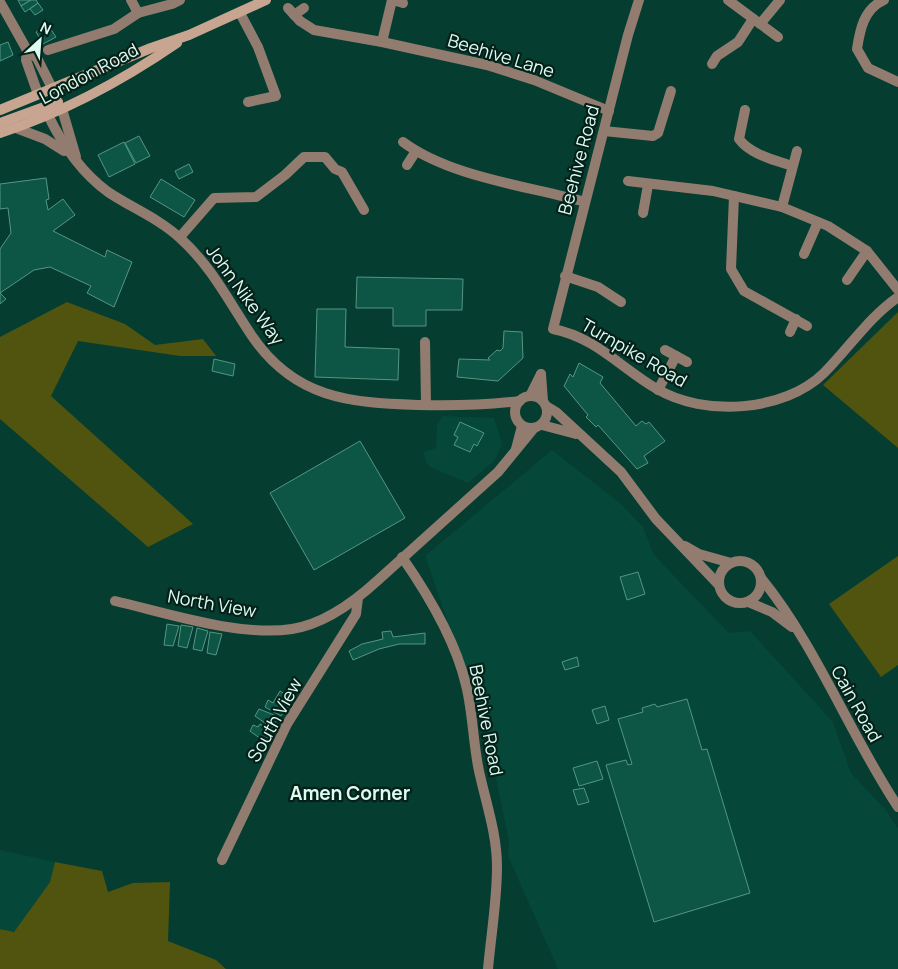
<svg xmlns="http://www.w3.org/2000/svg" width="898" height="969" viewBox="0 0 898 969" font-family="Manrope,sans-serif">
<rect width="100%" height="100%" fill="#053d30"/>
<g fill="#054839">
<path d="M442 416 494 418 502 444 494 461 468 483 432 468 425 461 424 452 436 448 437 426Z"/>
<path d="M552 450 621 504 643 527 654 555 729 633 750 631 833 722 851 773 885 809 898 828V969H558L508 856 509 841 487 735 425 556Z"/>
<path d="M0 850 55 862 50 882 14 932 0 929Z"/>
</g>
<g fill="#50540f">
<path d="M67 302 125 324 155 345 203 339 216 356H180L78 341 51 396 193 524 148 547 0 419V337Z"/>
<path d="M898 312V448L823 385Z"/>
<path d="M898 556V665L881 677 829 604Z"/>
<path d="M55 862 102 871 108 892 133 883 170 882 168 941 216 960 226 969H0V929L14 932 50 882Z"/>
</g>
<g fill="#0d5645" stroke="#559683">
<path d="M18 0H31L21 6Z"/>
<path d="M31 0H36L38 3 25 12 21 6Z"/>
<path d="M38 3 43 10 35 15 30 9Z"/>
<path d="M48 25 56 37 43 44 36 32Z"/>
<path d="M8 42 13 55 0 61V45Z"/>
<path d="M139 136 150 156 136 163 125 143Z"/>
<path d="M124 142 135 164 109 177 98 155Z"/>
<path d="M189 164 193 172 179 179 175 171Z"/>
<path d="M46 178 49 199 46 200 48 210 63 199 75 215 53 231 105 257 107 250 132 262 114 307 87 293 91 286 50 267 34 270 0 293V249L11 233 8 208 0 209V184Z"/>
<path d="M161 179 195 200 184 217 150 197Z"/>
<path d="M357 277 463 279 462 310H426V326H393V308H356Z"/>
<path d="M0 293 6 299 0 304Z"/>
<path d="M317 309H346L345 347 399 349 398 380 315 377Z"/>
<path d="M504 331 522 332 523 358 498 381 457 377 459 359 490 360 488 358 497 350 500 351 503 348Z"/>
<path d="M214 359 235 364 233 376 212 371Z"/>
<path d="M579 363 603 377 600 383 636 426 642 421 646 424 649 422 665 441 644 456 648 463 637 469 598 425 596 427 586 417 588 415 564 386 570 374 573 377Z"/>
<path d="M460 422 484 433 477 446 474 444 470 452 454 445 458 437 454 435Z"/>
<path d="M360 441 405 518 314 570 270 493Z"/>
<path d="M638 572 645 594 627 600 620 577Z"/>
<path d="M167 624 179 626 173 646 164 645Z"/>
<path d="M181 625 193 627 187 648 178 646Z"/>
<path d="M197 628 208 631 202 651 193 649Z"/>
<path d="M391 631 393 637 425 633V644H399L379 649 353 660 349 651 362 644 383 639 382 632Z"/>
<path d="M210 632 222 634 216 655 207 653Z"/>
<path d="M577 657 579 666 565 670 562 662Z"/>
<path d="M280 691 293 699 281 716 265 707 268 700 273 703Z"/>
<path d="M687 699 702 750 707 749 750 893 654 922 606 765 626 760 628 765 632 764 618 719 643 712 642 708 655 704 657 707Z"/>
<path d="M605 706 609 720 597 724 592 710Z"/>
<path d="M259 709 279 717 272 728 255 716Z"/>
<path d="M260 724 271 730 265 742 250 731 253 725 258 727Z"/>
<path d="M597 761 603 779 579 786 573 768Z"/>
<path d="M584 788 589 802 578 805 573 790Z"/>
</g>
<g fill="none" stroke-linecap="round" stroke-linejoin="round">
<g stroke="#927c6f" stroke-width="10">
<path d="M131 0 138 13"/>
<path d="M393 0 403 3"/>
<path d="M728 0 778 37"/>
<path d="M884 0C864 9 860 29 857 49L868 68 898 82"/>
<path d="M0 2 27 50 37 58 52 88"/>
<path d="M288 8 300 21 314 30 382 42 487 65 534 80 609 111"/>
<path d="M240 13 258 47 276 96 248 102"/>
<path d="M294 15 304 8"/>
<path d="M760 24 780 0"/>
<path d="M382 42 392 0"/>
<path d="M27 50 26 60 38 94"/>
<path d="M48 50 114 29 138 13 172 4 180 0"/>
<path d="M712 64 717 56 738 42 753 19"/>
<path d="M745 110 739 139C751 155 775 160 792 166"/>
<path d="M604 131 653 136 658 133 671 91"/>
<path d="M403 142C450 177 528 186 585 202"/>
<path d="M407 165 416 151"/>
<path d="M628 181 713 191 782 207 828 226 867 251 898 290"/>
<path d="M734 196 731 269 744 291 807 326"/>
<path d="M782 207 797 151"/>
<path d="M643 213 648 185"/>
<path d="M180 237 214 198 256 197 285 175 304 157H325L335 169 342 172 364 210"/>
<path d="M804 254 818 222"/>
<path d="M565 276 598 287 621 302"/>
<path d="M847 280 867 251"/>
<path d="M790 332 796 319"/>
<path d="M425 342 426 405"/>
<path d="M665 350 687 362"/>
<path d="M541 374 543 401"/>
<path d="M658 390 676 356"/>
<path d="M530 396 541 374"/>
<path d="M516 449 522 426"/>
<path d="M402 557C427 593 456 642 466 685 473 713 473 743 479 771 486 803 497 834 497 867 497 901 491 935 488 969"/>
<path d="M115 601C167 613 239 637 292 629 324 624 354 602 377 581L498 472 534 428"/>
<path d="M222 860 287 724 356 614 358 598"/>
</g>
<g stroke="#927c6f" stroke-width="10">
<path d="M639 0 628 35 553 329C595 337 621 368 657 389 704 417 784 412 824 373 849 348 869 317 898 297"/>
<path d="M62 109 76 157"/>
<path d="M48 115C62 144 82 173 108 192 132 208 160 219 181 239 212 267 229 302 252 336 294 398 349 403 418 405 452 406 486 405 520 401"/>
<path d="M16 128 45 139 64 151"/>
<circle cx="531" cy="412" r="16"/>
<path d="M546 406 556 412 621 472 656 519 718 584"/>
<path d="M542 425 576 434"/>
<path d="M685 546 699 554 731 563"/>
<circle cx="740" cy="582" r="21"/>
<path d="M761 578C817 647 849 733 898 807"/>
<path d="M748 602 772 612 792 627"/>
</g>
<g stroke="#c8a591" stroke-width="10">
<path d="M0 110 151 48 189 35 266 0"/>
<path d="M0 123 58 102"/>
<path d="M0 133C62 113 123 80 177 43"/>
</g>
</g>
<g text-anchor="middle" stroke-width="4.5" stroke-linejoin="round" paint-order="stroke">
<g font-size="18" fill="#dcfcf1" stroke="#052019">
<text transform="translate(501 56) rotate(17)" y="6">Beehive Lane</text>
<text transform="translate(89 74) rotate(-28)" y="6">London Road</text>
<text transform="translate(579 160) rotate(-75)" y="6">Beehive Road</text>
<text transform="translate(245 295) rotate(54)" y="6">John Nike Way</text>
<text transform="translate(634 353) rotate(30)" y="6">Turnpike Road</text>
<text transform="translate(212 604) rotate(10)" y="6">North View</text>
<text transform="translate(856 704) rotate(61)" y="6">Cain Road</text>
<text transform="translate(275 720) rotate(-61)" y="6">South View</text>
<text transform="translate(486 720) rotate(79)" y="6">Beehive Road</text>
</g>
<g font-size="19" font-weight="bold" fill="#dcfcf1" stroke="#052019">
<text x="350" y="800">Amen Corner</text>
</g>
</g>
<g transform="translate(40 40) rotate(26)" stroke="#052019" stroke-width="4" paint-order="stroke">
<path d="M0-4L9 19L0 12L-9 19Z" fill="#dcfcf1"/>
<text y="-8" font-size="14" font-weight="bold" text-anchor="middle" fill="#dcfcf1">N</text>
</g>
</svg>
